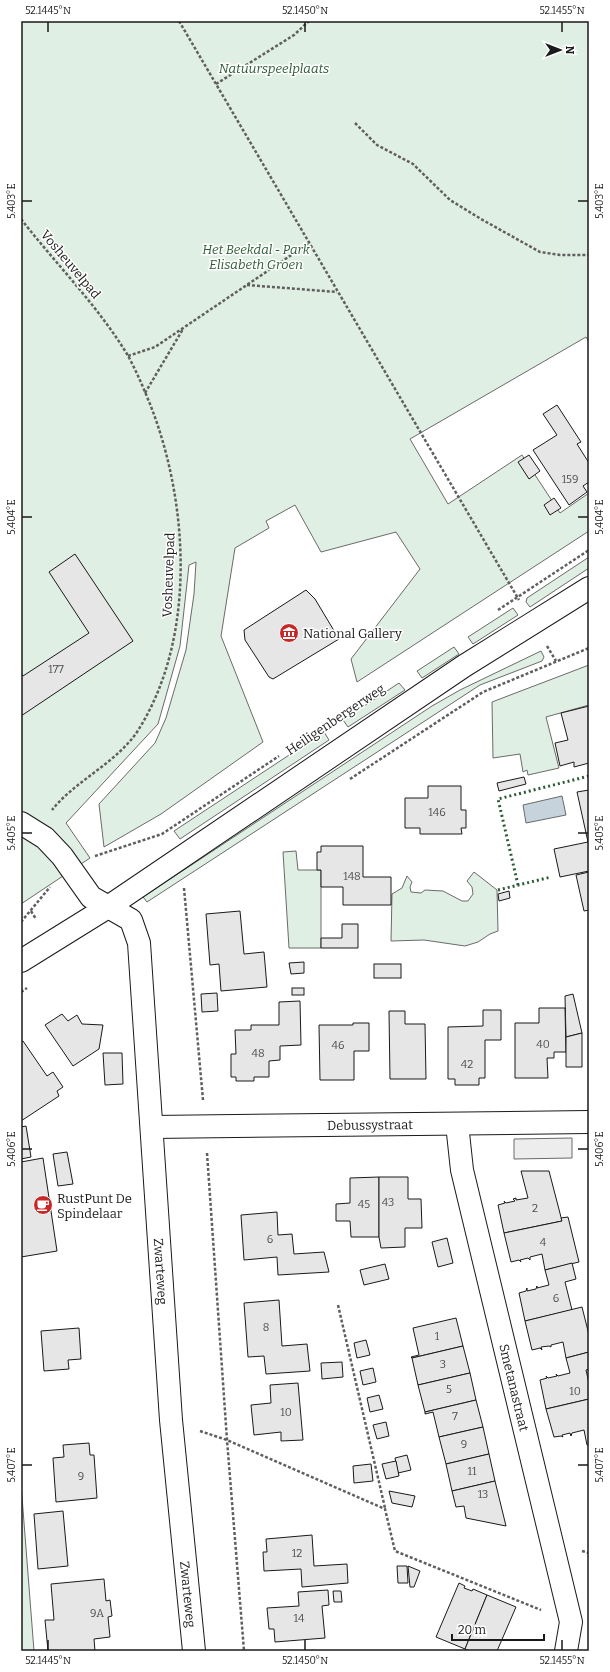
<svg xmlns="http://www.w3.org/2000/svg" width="610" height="1672" viewBox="0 0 610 1672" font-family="Bitter,serif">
<rect width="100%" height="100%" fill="#fff"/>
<g fill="#e0efe3" stroke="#6a6a6a">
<path d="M21 21H589V342L586 337 410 439 448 504 522 455 560 513 589 493V531L357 682 351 659 420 569 396 532 321 552 295 505 266 521 269 528 235 548 221 636 263 742 161 814 104 847 99 804 155 743 166 718 186 650 194 594 196 562 189 565 180 646 158 724 66 823 90 858 21 904Z"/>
<path d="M589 557V568L530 607 526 602 527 598Z"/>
<path d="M513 608 518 615 473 644 468 637Z"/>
<path d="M454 647 459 654 422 678 417 671Z"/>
<path d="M541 651 544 657 542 661 480 685 147 902 143 897 432 706 460 690Z"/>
<path d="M589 665V705L546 717 559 768 528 775 527 770 523 772 520 754 493 758 492 702Z"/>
<path d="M399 683 405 690 348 727 343 720Z"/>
<path d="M324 732 329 740 180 839 174 831Z"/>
<path d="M296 851 298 870H321V948H289L283 852Z"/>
<path d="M474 872 497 890 498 931 490 934 478 942 465 946 424 940 391 941 392 894 402 888 407 876 412 882 410 887 411 892 421 893 425 890 443 891 462 901H468L473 894 472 887 467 881Z"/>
<path d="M21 1484 34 1651H21Z"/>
</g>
<path fill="#ededed" stroke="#6a6a6a" d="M572 1138V1158L514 1159V1139Z"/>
<path fill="#c6d2dc" stroke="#6a6a6a" d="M562 796 566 815 526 823 523 805Z"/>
<g fill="#e6e6e6" stroke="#1a1a1a">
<path d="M557 405 581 442 577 444 589 463V482L583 486 587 492 569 505 533 450 557 435 543 414Z"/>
<path d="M529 455 540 471 529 479 518 462Z"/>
<path d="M554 498 561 508 550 515 544 505Z"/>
<path d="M75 554 133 641 21 716V673L23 676 89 633 49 572Z"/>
<path d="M306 590 315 599 339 639 273 679 269 677 245 640 244 630Z"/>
<path d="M589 706V763L574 767V762L560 766 555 743 568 740 561 713Z"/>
<path d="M524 777 526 784 499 791 497 783Z"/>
<path d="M428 786H461V810H466V828H461L462 834H420V828H405V798H428Z"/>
<path d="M589 790V871L560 877 554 849 588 842 577 792Z"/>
<path d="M321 846H363V877H391V905H343V887H321V870H317V852H321Z"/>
<path d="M589 872V910L584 911 576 875Z"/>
<path d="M509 891 510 898 499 901 498 894Z"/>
<path d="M240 911 244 954 264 952 267 987 221 991 219 964 210 965 206 914Z"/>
<path d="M342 924H358V948H321V938H342Z"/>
<path d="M304 962V973L291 974 289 963Z"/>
<rect x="374" y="964" width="27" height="14"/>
<rect x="292" y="988" width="12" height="7"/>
<path d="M217 993 218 1011 202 1012 201 994Z"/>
<path d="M573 994 582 1033 566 1037 565 996Z"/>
<path d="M300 1001 301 1045 280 1046V1060L269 1061V1077H254V1081H236V1077H231V1054H236L235 1030H251V1025H279V1002Z"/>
<path d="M539 1008H565L566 1052H554V1058H547L548 1078H515V1023H539Z"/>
<path d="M483 1010H501V1040H485V1078H479V1085H455V1079H448V1027L483 1026Z"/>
<path d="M389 1011H405V1024H425L426 1079H390Z"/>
<path d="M62 1014 68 1021 77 1015 82 1024 103 1025 99 1049 73 1066 45 1025Z"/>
<path d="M353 1023H369V1051H354V1080H320L319 1025H353Z"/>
<path d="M582 1033V1067H566V1037Z"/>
<path d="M23 1041 47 1076 53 1072 63 1087 57 1091 59 1096 21 1121V1042Z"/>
<path d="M103 1053H122L123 1084 105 1085Z"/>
<path d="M26 1126 31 1157 21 1159V1127Z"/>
<path d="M67 1152 73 1184 58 1186 53 1154Z"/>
<path d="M43 1158 57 1251 21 1257V1162Z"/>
<path d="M521 1171H549L562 1221 504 1233 498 1205 505 1203 504 1201 506 1203 515 1201 513 1199 516 1198V1200L528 1198Z"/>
<path d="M379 1177V1237H351L350 1221H336V1204L350 1203V1178Z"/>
<path d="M379 1177H408V1199H421L422 1228H405V1247L381 1248 379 1237Z"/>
<path d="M277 1212 278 1235 292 1234 294 1254 324 1252 329 1272 278 1275 277 1257 244 1260 241 1215Z"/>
<path d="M568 1217 579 1262 545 1270 542 1254 530 1257V1260L528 1258 520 1260 521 1262 519 1260 511 1262 504 1233 562 1221 561 1218Z"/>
<path d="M447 1238 453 1263 438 1267 432 1242Z"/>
<path d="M572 1263 576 1279 565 1282 572 1310 525 1321 519 1293 526 1291 527 1288V1291L536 1289 537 1286V1288L549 1285 545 1270Z"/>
<path d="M385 1264 389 1279 364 1285 360 1270Z"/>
<path d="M279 1300 282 1346 307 1344 310 1371 266 1374 264 1356 248 1357 244 1303Z"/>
<path d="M582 1307 589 1335V1352L566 1358 563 1342 551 1345V1347L549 1346 541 1347 542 1350 540 1348 532 1350 525 1321Z"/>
<path d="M456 1318 463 1346 412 1358 411 1357 419 1355 413 1328Z"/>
<path d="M79 1328 81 1359 68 1360 69 1369 44 1371 41 1331Z"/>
<path d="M366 1340 370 1355 357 1358 354 1343Z"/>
<path d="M463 1346 470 1373 418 1385 412 1358Z"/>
<path d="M589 1352V1369L586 1370 589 1383V1399L546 1409 540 1380 547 1378 546 1376 548 1378 557 1376 556 1374 558 1376 570 1373 566 1358Z"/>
<path d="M342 1362 343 1377 322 1379 321 1363Z"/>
<path d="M373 1368 376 1382 363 1385 360 1371Z"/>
<path d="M470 1373 476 1400 425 1412 418 1385Z"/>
<path d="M298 1383 303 1440 281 1441V1432L254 1435 251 1405 271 1403 270 1385Z"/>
<path d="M379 1395 383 1409 370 1412 367 1398Z"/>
<path d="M589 1399V1445H587L584 1430 572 1433 571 1436 570 1433 562 1435 563 1437 561 1436 554 1437 546 1409Z"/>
<path d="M476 1400 483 1427 439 1437 433 1412 425 1414V1412Z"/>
<path d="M386 1422 389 1436 377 1439 373 1425Z"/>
<path d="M483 1427 489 1454 446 1464 439 1437Z"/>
<path d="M89 1443 90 1455H94L97 1498 56 1502 53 1458 64 1457 63 1445Z"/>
<path d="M489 1454 495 1481 452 1491 446 1464Z"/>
<path d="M407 1455 411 1470 398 1473 395 1458Z"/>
<path d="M396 1461 399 1476 386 1479 382 1464Z"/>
<path d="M371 1464 373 1481 354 1483 353 1466Z"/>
<path d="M495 1481 506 1526 466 1518 464 1506 456 1507 452 1491Z"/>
<path d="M389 1491 415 1496 412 1507 392 1503Z"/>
<path d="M63 1511 68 1566 38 1569 34 1514Z"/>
<path d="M312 1535 314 1566 347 1564 348 1583 302 1587 301 1569 264 1571 263 1552H267L266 1539Z"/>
<path d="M397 1566H407L408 1583H398Z"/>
<path d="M408 1566 420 1571 414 1587H410Z"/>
<path d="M104 1579 106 1601 110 1600 112 1616 108 1617 110 1637 94 1639 95 1651H48L45 1620H54L51 1584Z"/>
<path d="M459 1583 465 1586 464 1588 472 1591 473 1589 487 1595 465 1649 436 1637Z"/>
<path d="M328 1590 329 1605 322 1606 325 1638 275 1642 274 1629H269L267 1608 299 1606 298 1592Z"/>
<path d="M333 1591H341L342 1602H334Z"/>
<path d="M487 1595 516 1607 497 1651H470L465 1649Z"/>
</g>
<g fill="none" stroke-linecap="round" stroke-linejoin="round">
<defs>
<g id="minor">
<path id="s1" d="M21 823 45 838 62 856 91 897 131 920 139 943 171 1420 194 1651"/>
<path id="s2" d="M457 1124 462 1170 571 1622 566 1651"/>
<path id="s3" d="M152 1127 589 1122"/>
</g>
<path id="major" d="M21 961 108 907 464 666 589 588"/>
</defs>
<use href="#minor" stroke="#1a1a1a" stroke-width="24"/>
<use href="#major" stroke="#1a1a1a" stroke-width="24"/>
<g stroke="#5f5f5f" stroke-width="2.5" stroke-dasharray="3 2" stroke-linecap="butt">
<path d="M179 21 519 600"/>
<path d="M216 84 294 35 309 21"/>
<path d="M355 123 377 145 413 164 450 200 481 219 540 252 560 255H589"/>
<path d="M21 219C56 264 97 305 127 354 136 370 143 387 150 404 189 503 197 639 137 732 115 764 76 780 52 810"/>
<path d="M247 285 337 292"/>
<path d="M128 356 155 347 309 243"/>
<path d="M145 393 183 329"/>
<path d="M498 610 589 550"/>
<path d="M547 646 556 661"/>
<path d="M350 779 483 692 589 648"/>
<path d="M95 856 162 834 279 756"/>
<path d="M184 888 203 1100"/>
<path d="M31 911 36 919"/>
<path d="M21 922 50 887"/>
<path d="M21 992 27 988"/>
<path d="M207 1153 227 1440 244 1651"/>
<path d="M338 1305 385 1508"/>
<path d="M200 1431 227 1440 385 1509 395 1551 541 1610"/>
<path d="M582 1551 589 1553"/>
</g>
<use href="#minor" stroke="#fff" stroke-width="22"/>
<use href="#major" stroke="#fff" stroke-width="22"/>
<g stroke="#2b5a34" stroke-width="3" stroke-dasharray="2 3" stroke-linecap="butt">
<path d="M518 885 498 799 589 776"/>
<path d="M498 890 551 877"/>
</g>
</g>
<path fill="none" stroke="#1a1a1a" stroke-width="1.5" d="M48 22V32M305 22V32M562 22V32M22 201H32M578 201H588M22 517H32M578 517H588M22 833H32M578 833H588M22 1149H32M578 1149H588M22 1465H32M578 1465H588M48 1640V1650M305 1640V1650M562 1640V1650"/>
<defs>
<symbol id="museum-disc" viewBox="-11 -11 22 22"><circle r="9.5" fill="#c62828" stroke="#fff"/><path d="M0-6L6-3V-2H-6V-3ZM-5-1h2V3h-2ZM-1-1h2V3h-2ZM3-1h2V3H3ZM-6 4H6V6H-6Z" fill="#fff"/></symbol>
<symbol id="cafe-disc" viewBox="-11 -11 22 22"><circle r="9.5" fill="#c62828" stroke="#fff"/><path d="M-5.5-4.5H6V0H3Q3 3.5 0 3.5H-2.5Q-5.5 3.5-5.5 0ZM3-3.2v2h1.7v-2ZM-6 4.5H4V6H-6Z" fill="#fff"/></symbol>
</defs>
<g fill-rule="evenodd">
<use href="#museum-disc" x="278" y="622" width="22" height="22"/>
<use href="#cafe-disc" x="32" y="1194" width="22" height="22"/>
</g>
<g text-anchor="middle" stroke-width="3" stroke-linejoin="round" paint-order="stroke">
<g font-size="11" fill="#4d4d4d">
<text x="570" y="483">159</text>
<text x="56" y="673">177</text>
<text x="437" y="816">146</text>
<text x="352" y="880">148</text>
<text x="543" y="1048">40</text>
<text x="338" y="1049">46</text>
<text x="258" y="1057">48</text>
<text x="467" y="1068">42</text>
<text x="388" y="1206">43</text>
<text x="364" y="1208">45</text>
<text x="535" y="1212">2</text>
<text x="270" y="1243">6</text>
<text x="543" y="1246">4</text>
<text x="556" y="1302">6</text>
<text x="266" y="1331">8</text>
<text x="437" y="1340">1</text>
<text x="443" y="1368">3</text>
<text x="449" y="1393">5</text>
<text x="575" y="1395">10</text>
<text x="286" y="1416">10</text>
<text x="455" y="1420">7</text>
<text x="464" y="1448">9</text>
<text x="472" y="1475">11</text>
<text x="81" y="1480">9</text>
<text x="483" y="1498">13</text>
<text x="297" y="1557">12</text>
<text x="97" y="1617">9A</text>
<text x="299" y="1622">14</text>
</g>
<g font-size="13" font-style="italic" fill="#2b5a34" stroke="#fff">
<text x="274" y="73">Natuurspeelplaats</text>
<text x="256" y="254">Het Beekdal - Park<tspan x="256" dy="15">Elisabeth Groen</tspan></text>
</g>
<g font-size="13" fill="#1a1a1a" stroke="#fff">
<text transform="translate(71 264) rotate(50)" y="5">Vosheuvelpad</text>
<text transform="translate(168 575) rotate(-88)" y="5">Vosheuvelpad</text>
<text transform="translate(335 719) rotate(-34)" y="5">Heiligenbergerweg</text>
<text dy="5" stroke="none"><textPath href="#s3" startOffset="218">Debussystraat</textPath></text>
<text dy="5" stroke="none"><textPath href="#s1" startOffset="503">Zwarteweg</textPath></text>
<text dy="5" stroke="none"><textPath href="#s2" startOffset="270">Smetanastraat</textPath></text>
<text dy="5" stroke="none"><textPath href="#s1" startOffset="827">Zwarteweg</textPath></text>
</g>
<g font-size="13" fill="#1a1a1a" stroke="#fff" text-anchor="start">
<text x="303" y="638">National Gallery</text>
<text x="57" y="1203">RustPunt De<tspan x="57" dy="15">Spindelaar</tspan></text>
</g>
</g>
<rect width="610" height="1672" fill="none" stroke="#ffffff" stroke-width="44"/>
<g transform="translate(560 50) rotate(90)" stroke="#ffffff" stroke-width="3" paint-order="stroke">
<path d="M0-3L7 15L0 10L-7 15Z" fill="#1a1a1a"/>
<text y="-6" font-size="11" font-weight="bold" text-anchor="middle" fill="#1a1a1a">N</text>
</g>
<path d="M452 1634v6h92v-6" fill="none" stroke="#1a1a1a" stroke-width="2"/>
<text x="458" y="1634" font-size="12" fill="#1a1a1a" stroke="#ffffff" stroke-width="3" paint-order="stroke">20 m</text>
<rect x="22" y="22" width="566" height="1628" fill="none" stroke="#1a1a1a" stroke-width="1.5"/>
<g font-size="10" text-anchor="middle" fill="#1a1a1a">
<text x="48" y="14">52.1445°N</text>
<text x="305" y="14">52.1450°N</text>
<text x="562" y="14">52.1455°N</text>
<text transform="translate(599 201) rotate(-90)" y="4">5.403°E</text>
<text transform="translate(11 201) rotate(-90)" y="4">5.403°E</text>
<text transform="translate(11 517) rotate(-90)" y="4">5.404°E</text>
<text transform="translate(599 517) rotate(-90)" y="4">5.404°E</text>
<text transform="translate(599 833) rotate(-90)" y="4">5.405°E</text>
<text transform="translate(11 833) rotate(-90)" y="4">5.405°E</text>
<text transform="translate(599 1149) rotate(-90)" y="4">5.406°E</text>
<text transform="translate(11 1149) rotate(-90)" y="4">5.406°E</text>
<text transform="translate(599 1465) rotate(-90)" y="4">5.407°E</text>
<text transform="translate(11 1465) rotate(-90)" y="4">5.407°E</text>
<text x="48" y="1664">52.1445°N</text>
<text x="305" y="1664">52.1450°N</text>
<text x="562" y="1664">52.1455°N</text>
</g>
</svg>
